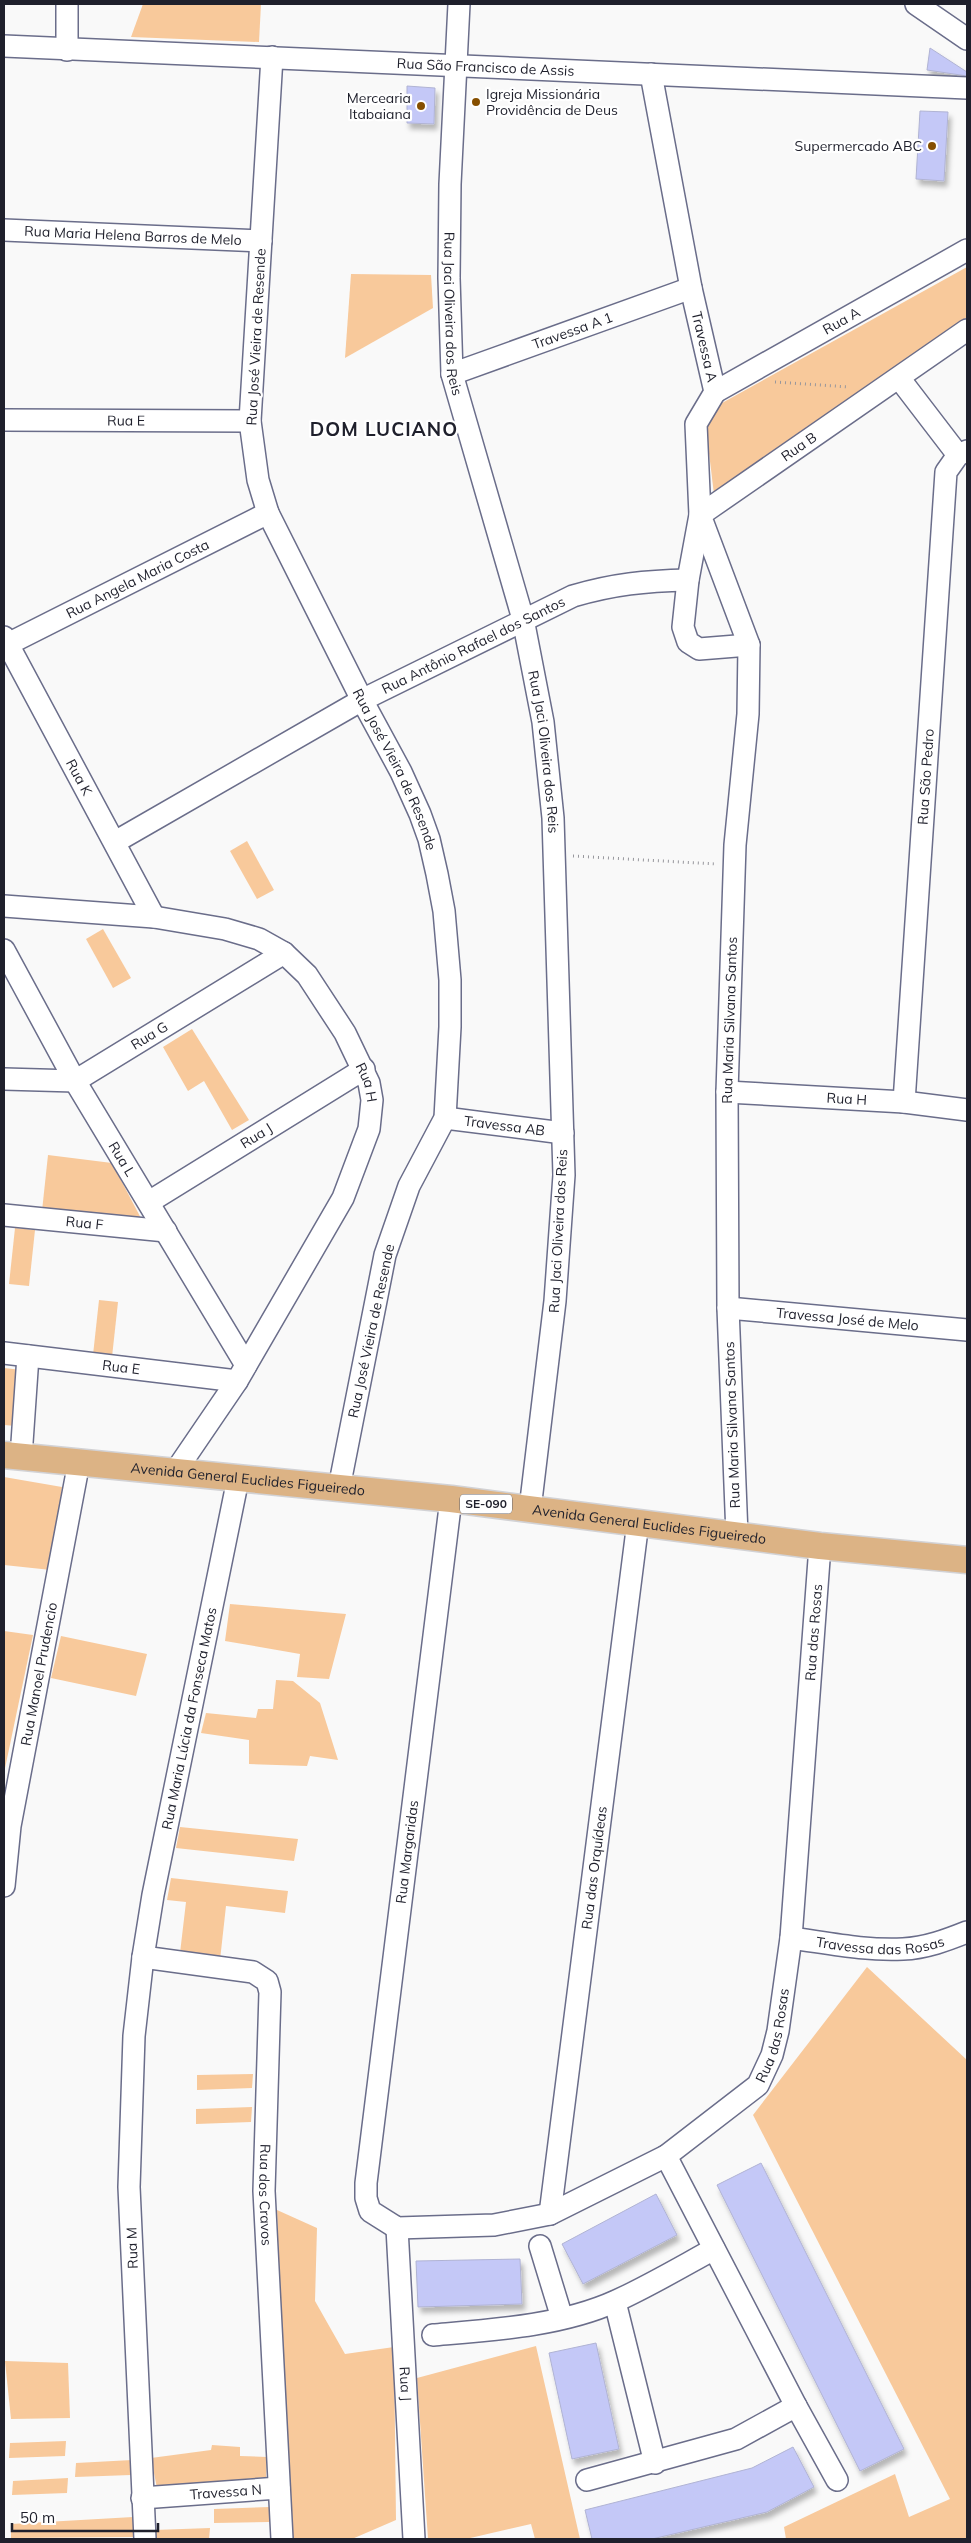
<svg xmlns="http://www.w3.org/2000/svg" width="971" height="2543" viewBox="0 0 971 2543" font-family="Mulish,sans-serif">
<defs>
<filter id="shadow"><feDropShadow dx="3" dy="5.5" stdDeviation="2.5" flood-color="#0004"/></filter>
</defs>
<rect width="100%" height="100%" fill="#f9f9f9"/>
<g fill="#f8c99b">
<path d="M143 4H261L259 42 131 37Z"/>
<path d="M967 267V317L714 494 706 429 713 408Z"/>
<path d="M351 274 431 275 433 308 345 358Z"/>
<path d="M247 841 274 890 257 899 230 851Z"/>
<path d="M103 929 131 978 113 988 86 939Z"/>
<path d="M192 1029 249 1120 232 1130 204 1081 188 1091 163 1047Z"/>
<path d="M48 1155 112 1163 144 1224 42 1211Z"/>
<path d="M15 1228 35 1230 29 1286 9 1284Z"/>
<path d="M99 1300 118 1302 112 1357 93 1355Z"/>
<path d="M4 1368 22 1370 16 1426 4 1425Z"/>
<path d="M4 1477 62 1487 51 1570 4 1565Z"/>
<path d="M230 1604 346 1614 329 1679 297 1677 300 1654 225 1641Z"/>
<path d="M4 1631 33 1635 4 1773Z"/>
<path d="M61 1636 147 1654 136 1696 51 1678Z"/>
<path d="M276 1680 293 1681 320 1703 338 1760 310 1756 307 1766 249 1764V1740L201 1733 206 1713 256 1718 258 1709H273Z"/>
<path d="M180 1827 298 1839 294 1861 176 1848Z"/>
<path d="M171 1878 288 1891 285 1913 226 1906 220 1960 180 1953 186 1902 167 1900Z"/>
<path d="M867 1967 967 2060V2539H786L784 2527 895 2474 909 2517 950 2499 753 2115Z"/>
<path d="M253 2074 252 2088 197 2090V2075Z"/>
<path d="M252 2107 251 2122 196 2124V2109Z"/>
<path d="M277 2210 317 2228 315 2301 345 2354 394 2347 396 2520 352 2539H288Z"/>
<path d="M536 2346 580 2539H535L531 2524 466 2539H428L417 2378Z"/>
<path d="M5 2361 68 2363 70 2418 11 2419Z"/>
<path d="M66 2441 65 2456 9 2458 10 2443Z"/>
<path d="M212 2445 240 2447V2456L267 2457 266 2477 157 2488 151 2458 211 2450Z"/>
<path d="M132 2460 131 2475 75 2477 76 2463Z"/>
<path d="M68 2478 67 2493 12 2495 13 2481Z"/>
<path d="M270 2507 269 2522 214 2523V2509Z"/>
<path d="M133 2517 135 2537 11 2538V2524Z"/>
<path d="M210 2528 209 2539H154V2530Z"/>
</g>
<g fill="#c4c8f7" stroke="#b0b3d3" filter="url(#shadow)">
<path d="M930 48 967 72V76L927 70Z"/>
<path d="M407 86 435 88 434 124 407 123Z"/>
<path d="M920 111 948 112 944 181 916 179Z"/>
<path d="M761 2163 904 2449 860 2471 717 2185Z"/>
<path d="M656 2194 677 2235 583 2284 562 2244Z"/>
<path d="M520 2259 522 2304 418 2307 416 2261Z"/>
<path d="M596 2343 619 2449 572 2459 549 2353Z"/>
<path d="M793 2447 814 2487 767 2512 652 2539H592L585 2510 752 2468Z"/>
</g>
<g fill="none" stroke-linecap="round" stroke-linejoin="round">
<defs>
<g id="minor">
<path id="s1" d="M459 4 450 184 449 278 452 374 523 619 543 722 553 818 564 1175 555 1301 530 1509"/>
<path d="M916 4 967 39"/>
<path id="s2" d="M4 46 967 88"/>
<path d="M67 50V4"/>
<path id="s3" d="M272 57 250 421 258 480 268 513 362 700 401 772 420 814 429 839 437 874 444 911 450 980V1027L445 1118 409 1186 385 1255 339 1488"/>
<path id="s4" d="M651 74 691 288 715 392 696 424 700 515 688 580 683 627 688 642 699 649 749 645"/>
<path id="s5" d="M4 230 261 241"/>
<path id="s6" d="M452 374 691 288"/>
<path d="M899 378 958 455"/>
<path id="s7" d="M715 392 967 250"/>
<path id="s8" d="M4 420 250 421"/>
<path id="s9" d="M4 637 154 917"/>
<path id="s10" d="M8 644 268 513"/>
<path id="s11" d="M115 842 362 700 573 596C614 584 645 581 688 580"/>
<path id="s12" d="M4 906 154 917 225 929 259 939 284 953 307 975 345 1033 369 1083 372 1100 369 1129 343 1198 237 1381 175 1472"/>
<path id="s13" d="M4 950 75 1081 246 1365"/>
<path id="s14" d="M4 1079 75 1081 284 953"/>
<path id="s15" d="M727 1092 904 1102 967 1110"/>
<path id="s16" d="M904 1102 946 472 958 455 967 451"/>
<path id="s17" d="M445 1118 563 1133"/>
<path id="s18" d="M149 1202 364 1069"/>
<path id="s19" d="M4 1215 166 1231"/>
<path id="s20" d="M728 1308 967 1330"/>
<path id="s21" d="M4 1353 237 1381"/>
<path d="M21 1457 28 1356"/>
<path id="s22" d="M451 1499 366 2183V2198L370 2211 397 2228 494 2225 550 2214 666 2156 758 2085 772 2055 778 2031 791 1938 820 1546"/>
<path id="s23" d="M737 1535 728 1308 727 1092 735 845 748 714 749 645 700 515 967 330"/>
<path id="s24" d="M4 1886 10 1826 79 1462"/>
<path id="s25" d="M791 1938C828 1943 866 1951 903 1949 926 1948 947 1940 967 1932"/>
<path id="s26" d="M143 1957 253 1972 267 1981 270 1992 264 2191 282 2539"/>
<path d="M666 2156 796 2406 837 2480"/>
<path id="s27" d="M550 2214 638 1522"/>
<path id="s28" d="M397 2228 414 2539"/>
<path d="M540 2246 562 2318"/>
<path d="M615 2302 655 2463"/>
<path d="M433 2335C492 2330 561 2326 616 2301 649 2286 681 2267 714 2249"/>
<path d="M587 2480 736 2439 796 2406"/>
<path id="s29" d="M142 2498 279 2488"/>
<path id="s30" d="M145 2539 129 2187 134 2036 143 1957 153 1895 238 1479"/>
</g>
<g id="major">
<path id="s31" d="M4 1455 451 1499 820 1546 967 1560"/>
</g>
</defs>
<use href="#minor" stroke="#6a6d8a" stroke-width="24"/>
<use href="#major" stroke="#d2d2d5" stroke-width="29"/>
<g stroke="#96969c" stroke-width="3" stroke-dasharray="1 4" stroke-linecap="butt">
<path d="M775 382 849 387"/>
<path d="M573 856 716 864"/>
</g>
<use href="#minor" stroke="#fff" stroke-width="21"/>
<use href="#major" stroke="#dcb385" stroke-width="26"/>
</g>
<g fill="#864f00" stroke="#fff" stroke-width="2">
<circle cx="476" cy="102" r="5"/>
<circle cx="421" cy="106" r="5"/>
<circle cx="932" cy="146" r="5"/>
</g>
<g text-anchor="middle" stroke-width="4.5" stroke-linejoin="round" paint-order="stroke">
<rect fill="#fff" stroke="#62636b" stroke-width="1" x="460" y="1494.5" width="52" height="19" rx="4"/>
<g font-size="12" font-weight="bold" fill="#1f202c">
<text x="486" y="1508">SE-090</text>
</g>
<g font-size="14" fill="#1f202c" stroke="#fff">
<text dy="5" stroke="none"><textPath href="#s2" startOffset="482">Rua São Francisco de Assis</textPath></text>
<text dy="5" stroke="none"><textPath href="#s5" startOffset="129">Rua Maria Helena Barros de Melo</textPath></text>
<text dy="5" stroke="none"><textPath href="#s1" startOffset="310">Rua Jaci Oliveira dos Reis</textPath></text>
<text dy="5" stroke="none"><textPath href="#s7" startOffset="145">Rua A</textPath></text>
<text dy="5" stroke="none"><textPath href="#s6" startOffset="128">Travessa A 1</textPath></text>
<text transform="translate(256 337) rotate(-87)" y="5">Rua José Vieira de Resende</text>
<text dy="5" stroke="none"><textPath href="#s4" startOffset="278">Travessa A</textPath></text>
<text dy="5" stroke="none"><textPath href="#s8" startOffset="122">Rua E</textPath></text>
<text dy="5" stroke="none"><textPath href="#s23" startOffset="1150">Rua B</textPath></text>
<text dy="5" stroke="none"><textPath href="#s10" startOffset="145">Rua Angela Maria Costa</textPath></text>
<text dy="5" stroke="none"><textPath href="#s11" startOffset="409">Rua Antônio Rafael dos Santos</textPath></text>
<text dy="5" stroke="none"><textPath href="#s1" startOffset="760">Rua Jaci Oliveira dos Reis</textPath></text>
<text dy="5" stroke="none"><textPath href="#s3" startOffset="745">Rua José Vieira de Resende</textPath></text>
<text dy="5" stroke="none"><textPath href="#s9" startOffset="159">Rua K</textPath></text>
<text dy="5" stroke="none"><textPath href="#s16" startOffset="326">Rua São Pedro</textPath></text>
<text dy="5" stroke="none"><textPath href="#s23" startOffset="515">Rua Maria Silvana Santos</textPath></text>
<text dy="5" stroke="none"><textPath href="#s14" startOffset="158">Rua G</textPath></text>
<text dy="5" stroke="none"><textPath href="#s12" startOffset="442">Rua H</textPath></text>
<text dy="5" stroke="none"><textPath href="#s15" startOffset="120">Rua H</textPath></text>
<text dy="5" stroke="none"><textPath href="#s17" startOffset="60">Travessa AB</textPath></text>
<text dy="5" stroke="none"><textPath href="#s18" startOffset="126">Rua J</textPath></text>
<text dy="5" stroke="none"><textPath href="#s13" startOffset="240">Rua L</textPath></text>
<text dy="5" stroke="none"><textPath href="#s19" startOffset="81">Rua F</textPath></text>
<text transform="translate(558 1231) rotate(-87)" y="5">Rua Jaci Oliveira dos Reis</text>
<text dy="5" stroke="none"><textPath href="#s20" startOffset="120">Travessa José de Melo</textPath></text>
<text transform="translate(371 1331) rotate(-78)" y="5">Rua José Vieira de Resende</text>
<text dy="5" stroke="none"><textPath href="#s21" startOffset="118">Rua E</textPath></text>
<text transform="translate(732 1425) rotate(-92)" y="5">Rua Maria Silvana Santos</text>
<text dy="5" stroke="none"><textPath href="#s31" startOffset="245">Avenida General Euclides Figueiredo</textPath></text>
<text dy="5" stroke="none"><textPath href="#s31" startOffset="649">Avenida General Euclides Figueiredo</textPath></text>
<text dy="5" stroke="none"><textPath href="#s22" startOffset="1608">Rua das Rosas</textPath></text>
<text dy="5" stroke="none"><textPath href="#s24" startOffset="215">Rua Manoel Prudencio</textPath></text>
<text dy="5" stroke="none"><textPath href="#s30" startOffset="826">Rua Maria Lúcia da Fonseca Matos</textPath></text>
<text transform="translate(407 1852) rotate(-83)" y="5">Rua Margaridas</text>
<text dy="5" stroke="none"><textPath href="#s27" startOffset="349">Rua das Orquídeas</textPath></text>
<text dy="5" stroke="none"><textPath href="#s25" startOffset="90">Travessa das Rosas</textPath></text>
<text dy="5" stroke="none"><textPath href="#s22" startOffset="1202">Rua das Rosas</textPath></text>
<text dy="5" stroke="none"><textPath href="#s26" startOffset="342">Rua dos Cravos</textPath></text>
<text transform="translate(132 2248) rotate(-92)" y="5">Rua M</text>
<text dy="5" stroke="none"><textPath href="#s28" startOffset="156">Rua J</textPath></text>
<text dy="5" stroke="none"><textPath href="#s29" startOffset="84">Travessa N</textPath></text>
</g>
<g font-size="14" fill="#1f202c" stroke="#fff" text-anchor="end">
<text x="486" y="99" text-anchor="start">Igreja Missionária<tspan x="486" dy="16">Providência de Deus</tspan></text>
<text x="411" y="103">Mercearia<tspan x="411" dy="16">Itabaiana</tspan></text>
<text x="922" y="151">Supermercado ABC</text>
</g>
<g font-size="19" font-weight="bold" letter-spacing="1" fill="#1f202c" stroke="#fff">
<text x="384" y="436">DOM LUCIANO</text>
</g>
</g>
<rect width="971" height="2543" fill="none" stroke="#1f202c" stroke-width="10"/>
<path d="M12 2523v8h146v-8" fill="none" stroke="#1f202c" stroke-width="2.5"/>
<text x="20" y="2523" font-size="15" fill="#1f202c" stroke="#ffffff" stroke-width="4" paint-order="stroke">50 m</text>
</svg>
